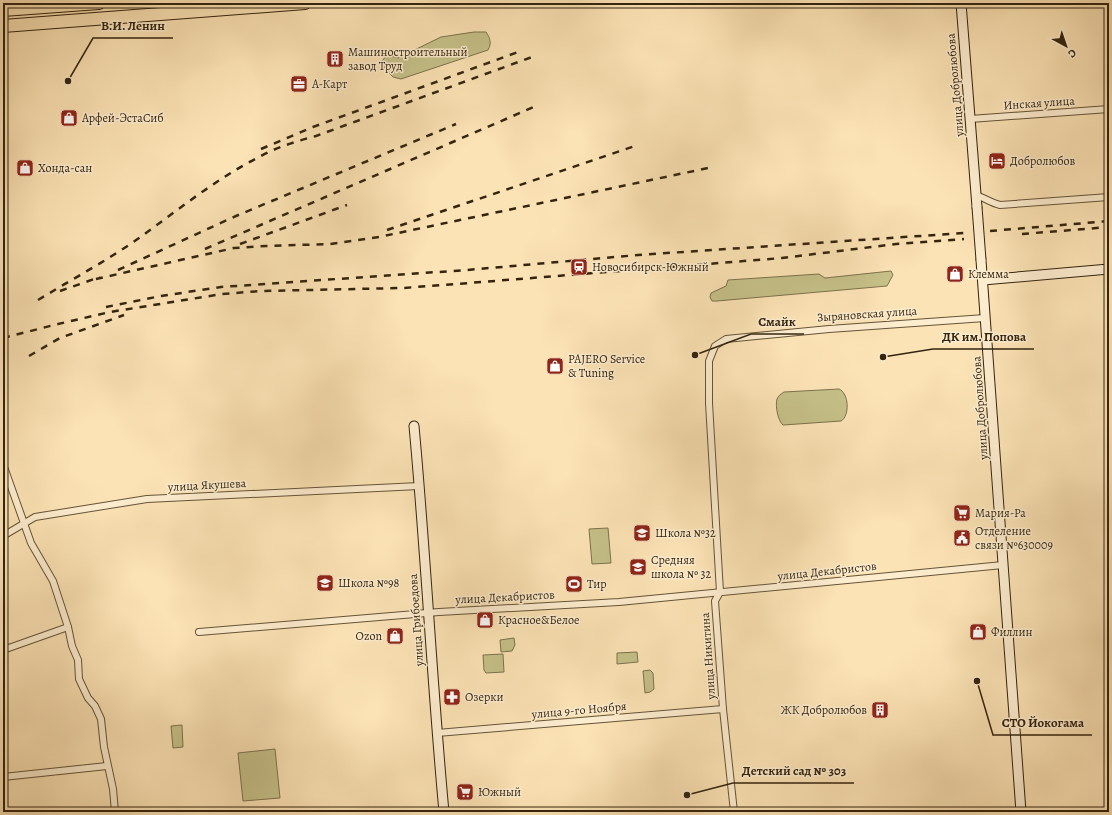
<svg xmlns="http://www.w3.org/2000/svg" width="1112" height="815" viewBox="0 0 1112 815" font-family="Alegreya,serif">
<rect width="100%" height="100%" fill="#fce3b5"/>
<filter id="stains"><feTurbulence type="fractalNoise" baseFrequency=".005" numOctaves="4"/><feColorMatrix values="0 0 0 0 .2 0 0 0 0 .09 0 0 0 0 .02 0 0 0 .5 -.17"/></filter>
<radialGradient id="worn" r=".72"><stop offset=".6" stop-color="#630" stop-opacity="0"/><stop offset="1" stop-color="#630" stop-opacity=".3"/></radialGradient>
<g fill="#c6c189" stroke="#7c724c">
<path d="M474 32H486C490 38 492 43 488 50L401 79 393 77 385 69 382 61 387 55 398 58 441 37Z"/>
<path d="M891 271 893 275 887 286 717 301H712L710 297 711 293 726 286 728 280 819 274 825 278Z"/>
<path d="M839 389C849 393 850 416 841 421L783 425C778 421 775 406 777 399 778 396 781 394 784 392Z"/>
<path d="M608 528 611 563 592 564 589 529Z"/>
<path d="M514 638 515 645 512 651 501 652 500 640Z"/>
<path d="M637 652 638 662 617 664V653Z"/>
<path d="M503 654 504 672 486 673 484 670 483 655Z"/>
<path d="M650 670 653 673 654 689 650 692 645 693 643 671Z"/>
<path d="M182 725 183 747 173 748 171 726Z"/>
<path d="M275 749 280 798 243 801 238 753Z"/>
</g>
<g fill="none" stroke-linecap="round" stroke-linejoin="round">
<defs>
<g id="street">
<path d="M970 119 1109 109"/>
<path d="M976 195C985 198 991 203 1000 205L1109 197"/>
<path d="M3 464 31 543 53 581 68 627 72 646 78 660 79 679 88 698 95 706 101 719 104 747 113 789 115 812"/>
<path d="M3 536 35 517 147 499 419 486"/>
<path d="M199 632 439 612 619 602 1003 565"/>
<path d="M3 650 68 627"/>
<path d="M437 733 723 709"/>
<path d="M3 777 107 766"/>
<path d="M734 812 723 709 715 601 720 592 709 403V361L715 346 726 339 829 329 985 318"/>
</g>
<g id="secondary">
<path d="M961 3 977 207"/>
<path d="M981 260 1021 812"/>
<path d="M983 280 1109 269"/>
<path d="M414 426C426 555 432 684 444 812"/>
</g>
<g id="highway">
<path d="M3 10 99 3"/>
<path d="M3 26 305 3"/>
</g>
</defs>
<use href="#street" stroke="#655438" stroke-width="8"/>
<use href="#secondary" stroke="#33240f" stroke-width="11"/>
<use href="#highway" stroke="#33240f" stroke-width="14"/>
<use href="#street" stroke="#fdedcf" stroke-width="6"/>
<use href="#secondary" stroke="#fdedcf" stroke-width="9"/>
<use href="#highway" stroke="#fce3b5" stroke-width="12"/>
<g stroke="#33240f" stroke-width="2.5" stroke-dasharray="7 7" stroke-linecap="butt">
<path d="M261 149 313 127 518 52"/>
<path d="M387 230 635 146"/>
<path d="M990 231 1109 221"/>
<path d="M1022 234 1109 227"/>
<path d="M240 244 347 205"/>
<path d="M205 249 536 106"/>
<path d="M118 270 236 216 456 124"/>
<path d="M96 279 234 248 266 246 330 244 379 237 713 167"/>
<path d="M60 291 100 277"/>
<path d="M38 300C74 278 112 258 146 233 183 206 218 178 259 157 277 147 297 141 316 136L532 57"/>
<path d="M106 307 161 296 221 287 467 270 638 255 964 233"/>
<path d="M3 338 58 324 110 312 222 294 261 291 403 288 469 283 782 258 896 244 964 239"/>
<path d="M29 356 60 338 124 315"/>
</g>
<defs>
<path id="secondary-bridge" d="M977 207 981 260"/>
</defs>
<use href="#secondary-bridge" stroke="#33240f" stroke-width="11" stroke-linecap="butt"/>
<use href="#secondary-bridge" stroke="#fdedcf" stroke-width="9"/>
</g>
<defs>
<symbol id="building-square" viewBox="-11 -11 22 22"><rect x="-9" y="-9" width="18" height="18" rx="4" fill="#8f2418" stroke="#fdedcf"/><path d="M-4-6H4V6H1V3H-1V6H-4ZM-2.5-4.3h1.7v1.8h-1.7ZM.8-4.3h1.7v1.8H.8ZM-2.5-1h1.7V.8h-1.7ZM.8-1h1.7V.8H.8Z" fill="#fff"/></symbol>
<symbol id="office-square" viewBox="-11 -11 22 22"><rect x="-9" y="-9" width="18" height="18" rx="4" fill="#8f2418" stroke="#fdedcf"/><path d="M-6-3h4V-5.5h4V-3h4V5H-6ZM-1-4.5V-3h2v-1.5ZM-6 0V1H6V0Z" fill="#fff"/></symbol>
<symbol id="shop-square" viewBox="-11 -11 22 22"><rect x="-9" y="-9" width="18" height="18" rx="4" fill="#8f2418" stroke="#fdedcf"/><path d="M-5-2.5h2.3a2.7 3.5 0 0 1 5.4 0H5L5.5 6h-11ZM-1.5-2.5h3a1.5 2.3 0 0 0-3 0Z" fill="#fff"/></symbol>
<symbol id="hotel-square" viewBox="-11 -11 22 22"><rect x="-9" y="-9" width="18" height="18" rx="4" fill="#8f2418" stroke="#fdedcf"/><path d="M-6-4.5h1.5V1H6V5H4.5V3h-9V5H-6ZM-4 0a1.8 1.8 0 1 1 3.6 0ZM.5 0V-2.5h3Q6-2.5 6 0Z" fill="#fff"/></symbol>
<symbol id="station-square" viewBox="-11 -11 22 22"><rect x="-9" y="-9" width="18" height="18" rx="4" fill="#8f2418" stroke="#fdedcf"/><path d="M-3-6H3Q5-6 5-4V2Q5 4 3 4L4.5 6H3L1.5 4h-3L-3 6H-4.5L-3 4Q-5 4-5 2V-4Q-5-6-3-6ZM-3.5-4v3h7v-3ZM-3.5 1v1.5H-2V1ZM2 1v1.5H3.5V1Z" fill="#fff"/></symbol>
<symbol id="supermarket-square" viewBox="-11 -11 22 22"><rect x="-9" y="-9" width="18" height="18" rx="4" fill="#8f2418" stroke="#fdedcf"/><path d="M-6-5.5h2.5l.6 2H6L4.5 2H-2.5L-4.4-4H-6ZM-1.5 3.2a1.3 1.3 0 1 0 .1 0ZM3 3.2a1.3 1.3 0 1 0 .1 0Z" fill="#fff"/></symbol>
<symbol id="school-square" viewBox="-11 -11 22 22"><rect x="-9" y="-9" width="18" height="18" rx="4" fill="#8f2418" stroke="#fdedcf"/><path d="M0-5L7-2L0 1L-7-2ZM-4 1L0 2.5L4 1V4Q0 6-4 4Z" fill="#fff"/></symbol>
<symbol id="civic-square" viewBox="-11 -11 22 22"><rect x="-9" y="-9" width="18" height="18" rx="4" fill="#8f2418" stroke="#fdedcf"/><path d="M-.6-6.5H3V-4.5H.6V-3L4-1V1h2V6H-6V1h2V-1L-.6-3ZM-1.2 2.5V6h2.4V2.5Z" fill="#fff"/></symbol>
<symbol id="stadium-square" viewBox="-11 -11 22 22"><rect x="-9" y="-9" width="18" height="18" rx="4" fill="#8f2418" stroke="#fdedcf"/><path d="M0-5a6.5 5 0 1 0 0 10a6.5 5 0 1 0 0-10ZM-3.5-1.8h7v3.6h-7Z" fill="#fff"/></symbol>
<symbol id="pharmacy-square" viewBox="-11 -11 22 22"><rect x="-9" y="-9" width="18" height="18" rx="4" fill="#8f2418" stroke="#fdedcf"/><path d="M-2-6h4v4h4v4h-4v4h-4v-4h-4v-4h4Z" fill="#fff"/></symbol>
</defs>
<g fill-rule="evenodd">
<use href="#building-square" x="325" y="49" width="20" height="20"/>
<use href="#office-square" x="289" y="74" width="20" height="20"/>
<use href="#shop-square" x="59" y="108" width="20" height="20"/>
<use href="#hotel-square" x="987" y="151" width="20" height="20"/>
<use href="#shop-square" x="15" y="158" width="20" height="20"/>
<use href="#station-square" x="569" y="257" width="20" height="20"/>
<use href="#shop-square" x="945" y="264" width="20" height="20"/>
<use href="#shop-square" x="545" y="356" width="20" height="20"/>
<use href="#supermarket-square" x="952" y="503" width="20" height="20"/>
<use href="#school-square" x="632" y="523" width="20" height="20"/>
<use href="#civic-square" x="952" y="528" width="20" height="20"/>
<use href="#school-square" x="628" y="557" width="20" height="20"/>
<use href="#school-square" x="315" y="573" width="20" height="20"/>
<use href="#stadium-square" x="564" y="574" width="20" height="20"/>
<use href="#shop-square" x="475" y="610" width="20" height="20"/>
<use href="#shop-square" x="968" y="622" width="20" height="20"/>
<use href="#shop-square" x="385" y="626" width="20" height="20"/>
<use href="#pharmacy-square" x="442" y="687" width="20" height="20"/>
<use href="#building-square" x="870" y="700" width="20" height="20"/>
<use href="#supermarket-square" x="455" y="782" width="20" height="20"/>
</g>
<g text-anchor="middle" stroke-width="3" stroke-linejoin="round" paint-order="stroke">
<g font-size="12" fill="#33240f" stroke="#fdedcf" text-anchor="start">
<text x="348" y="56">Машиностроительный<tspan x="348" dy="14">завод Труд</tspan></text>
<text x="312" y="88">А-Карт</text>
<text x="82" y="122">Арфей-ЭстаСиб</text>
<text x="1010" y="165">Добролюбов</text>
<text x="38" y="172">Хонда-сан</text>
<text x="592" y="271">Новосибирск-Южный</text>
<text x="968" y="278">Клемма</text>
<text x="568" y="363">PAJERO Service<tspan x="568" dy="14">&amp; Tuning</tspan></text>
<text x="975" y="517">Мария-Ра</text>
<text x="975" y="535">Отделение<tspan x="975" dy="14">связи №630009</tspan></text>
<text x="655" y="537">Школа №32</text>
<text x="651" y="564">Средняя<tspan x="651" dy="14">школа № 32</tspan></text>
<text x="338" y="587">Школа №98</text>
<text x="587" y="588">Тир</text>
<text x="498" y="624">Красное&amp;Белое</text>
<text x="991" y="636">Филлин</text>
<text x="382" y="640" text-anchor="end">Ozon</text>
<text x="465" y="701">Озерки</text>
<text x="867" y="714" text-anchor="end">ЖК Добролюбов</text>
<text x="478" y="796">Южный</text>
</g>
<g font-size="12" fill="#33240f" stroke="#fdedcf">
<text transform="translate(955 85) rotate(-95)" y="4">улица Добролюбова</text>
<text transform="translate(1039 103) rotate(-4)" y="4">Инская улица</text>
<text transform="translate(867 314) rotate(-4)" y="4">Зыряновская улица</text>
<text transform="translate(980 408) rotate(-94)" y="4">улица Добролюбова</text>
<text transform="translate(207 485) rotate(-3)" y="4">улица Якушева</text>
<text transform="translate(827 571) rotate(-6)" y="4">улица Декабристов</text>
<text transform="translate(505 597) rotate(-3)" y="4">улица Декабристов</text>
<text transform="translate(416 620) rotate(-94)" y="4">улица Грибоедова</text>
<text transform="translate(708 656) rotate(-94)" y="4">улица Никитина</text>
<text transform="translate(579 710) rotate(-5)" y="4">улица 9-го Ноября</text>
</g>
</g>
<path fill="none" stroke="#33240f" stroke-width="1.5" d="M68 81L93 38H173M695 355L751 334H804M883 357L933 349H1034M977 681L993 735H1092M687 795L733 783H854"/>
<g fill="#33240f" stroke="#fdedcf" stroke-width="1.5">
<circle cx="68" cy="81" r="4"/>
<circle cx="695" cy="355" r="4"/>
<circle cx="883" cy="357" r="4"/>
<circle cx="977" cy="681" r="4"/>
<circle cx="687" cy="795" r="4"/>
</g>
<g font-size="13" text-anchor="middle" font-weight="bold" fill="#33240f" stroke="#fdedcf" stroke-width="3" stroke-linejoin="round" paint-order="stroke">
<text x="133" y="30">В.И. Ленин</text>
<text x="777" y="326">Смайк</text>
<text x="984" y="341">ДК им. Попова</text>
<text x="1043" y="727">СТО Йокогама</text>
<text x="794" y="775">Детский сад № 303</text>
</g>
<rect width="1112" height="815" fill="none" stroke="#fce3b5" stroke-width="16"/>
<rect x="4" y="4" width="1104" height="807" fill="none" stroke="#33240f" stroke-width="2"/>
<rect x="8" y="8" width="1096" height="799" fill="none" stroke="#33240f"/>
<g transform="translate(1066 46) rotate(140)" stroke="#fdedcf" stroke-width="3" paint-order="stroke">
<path d="M0-3L7 15L0 10L-7 15Z" fill="#33240f"/>
<text y="-6" font-size="11" font-weight="bold" text-anchor="middle" fill="#33240f">С</text>
</g>
<rect width="100%" height="100%" filter="url(#stains)"/>
<rect width="100%" height="100%" fill="url(#worn)"/>
</svg>
